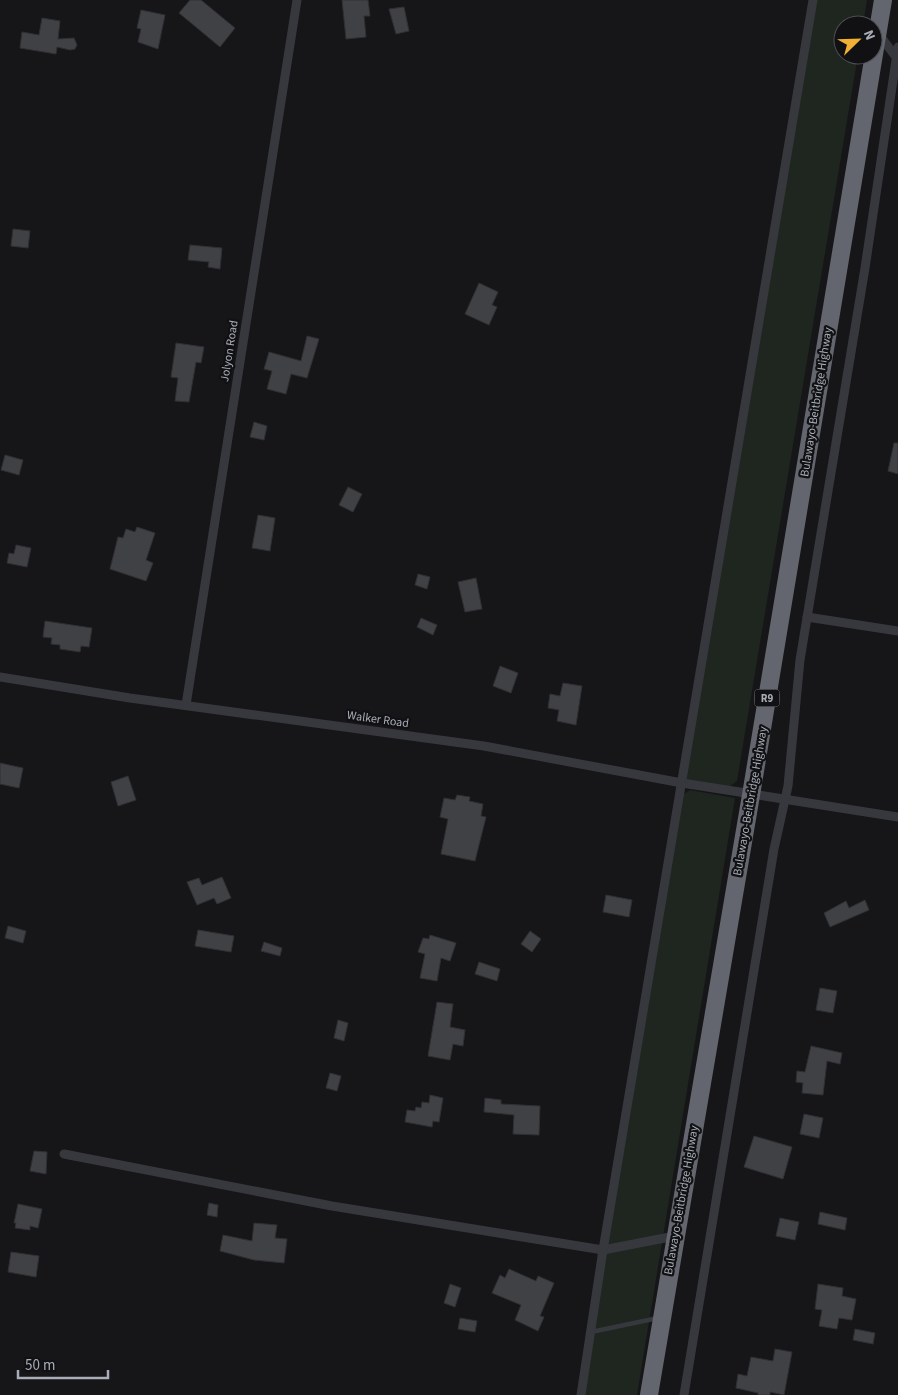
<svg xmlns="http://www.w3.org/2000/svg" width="898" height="1395" viewBox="0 0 898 1395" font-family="'Source Sans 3',sans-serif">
<rect width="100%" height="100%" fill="#161618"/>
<g fill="#1e261f">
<path d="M817 0H867L863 25H843V55H858L737 781 729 787 685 780Z"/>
<path d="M690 790 735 798 637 1395H585L608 1244 684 794Z"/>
</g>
<g fill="#404145" stroke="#303034">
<path d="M190 0H201L235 28 220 47 179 13Z"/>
<path d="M342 0H368L370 16H364L366 37 346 39Z"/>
<path d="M404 7 409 31 396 34 389 9Z"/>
<path d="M141 10 165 15 158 49 138 42 141 29 137 28Z"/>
<path d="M42 18 60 21 58 39 74 38 77 45 75 49 70 50 57 47 56 54 20 48 22 32 39 35Z"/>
<path d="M13 229 30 231 28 248 11 246Z"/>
<path d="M190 245 222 248 220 269 208 267 209 262 188 260Z"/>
<path d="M479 283 498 292 492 305 497 307 489 325 465 314Z"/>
<path d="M307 336 319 339 307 378 291 374 286 394 267 389 272 371 264 369 269 352 301 361Z"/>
<path d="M176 343 204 347 201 363 196 362 189 402 175 401 178 378 171 377Z"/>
<path d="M254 422 267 426 264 440 250 437Z"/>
<path d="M894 443H898V474L888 471Z"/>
<path d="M5 455 23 460 19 475 1 470Z"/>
<path d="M348 487 362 494 353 512 339 505Z"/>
<path d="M258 515 275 518 270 551 252 548Z"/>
<path d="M137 527 155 533 146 560 153 563 146 581 110 569 118 537 123 538 126 529 135 532Z"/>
<path d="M16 545 31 548 27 567 7 563 9 553 14 554Z"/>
<path d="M418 574 430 577 427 589 415 585Z"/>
<path d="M476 578 482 609 465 612 458 582Z"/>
<path d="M421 618 437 625 433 635 417 627Z"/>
<path d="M45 621 92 628 89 647 81 646 80 652 60 649V645L51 644 52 638 43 637Z"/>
<path d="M500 666 518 673 511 693 493 686Z"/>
<path d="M563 683 582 686 576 725 557 721 559 710 548 708 550 694 560 696Z"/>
<path d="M0 763 23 768 19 788 0 784Z"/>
<path d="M128 776 136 800 118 806 111 782Z"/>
<path d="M457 795 470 797 469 801 483 804 481 816 486 817 475 861 441 854 448 819 440 817 444 798 455 800Z"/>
<path d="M222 877 231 898 217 904 214 898 197 905 187 882 199 878 202 885Z"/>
<path d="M606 895 632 900 629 917 603 912Z"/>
<path d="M865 900 869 910 830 927 824 913 846 901 849 908Z"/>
<path d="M8 926 26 931 23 943 5 938Z"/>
<path d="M198 930 234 936 231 952 195 946Z"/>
<path d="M530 931 541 939 532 952 521 944Z"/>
<path d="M430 935 456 943 450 961 441 958 437 981 420 978 425 954 418 952 423 938 429 939Z"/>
<path d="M264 942 282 948 280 956 261 951Z"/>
<path d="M479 962 500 969 497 981 475 974Z"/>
<path d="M820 988 837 991 833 1013 816 1010Z"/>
<path d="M437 1002 453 1004 450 1027 465 1030 463 1046 453 1044 450 1060 428 1056Z"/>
<path d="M338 1020 348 1023 344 1041 334 1038Z"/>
<path d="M811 1046 842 1053 840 1064 827 1061 823 1095 802 1093 803 1083 796 1082 797 1071 805 1072Z"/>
<path d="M330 1073 341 1076 337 1091 326 1088Z"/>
<path d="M430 1095 443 1098 439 1122 433 1121 432 1127 405 1122 407 1110 415 1111 416 1107 421 1108 422 1102 429 1103Z"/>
<path d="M485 1098 501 1100V1104L540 1106 539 1135 513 1134 514 1115 484 1112Z"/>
<path d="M804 1114 823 1118 819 1138 800 1134Z"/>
<path d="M754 1136 792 1147 783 1179 744 1167Z"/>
<path d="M34 1151 47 1152 46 1174 30 1171Z"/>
<path d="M209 1203 218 1205 217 1217 207 1215Z"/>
<path d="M18 1204 42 1209 38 1228 30 1226V1230L15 1228 16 1223H14Z"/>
<path d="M820 1212 847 1218 845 1230 818 1224Z"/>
<path d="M780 1218 799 1222 795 1240 776 1236Z"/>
<path d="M254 1223 277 1225 275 1238 287 1239 284 1263 254 1260 220 1251 223 1235 252 1241Z"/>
<path d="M11 1252 39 1256 36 1277 8 1272Z"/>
<path d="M509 1269 536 1281 538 1276 554 1283 540 1316 544 1317 538 1331 515 1320 521 1305 492 1293 500 1275 505 1278Z"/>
<path d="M450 1284 461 1288 455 1307 444 1303Z"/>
<path d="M818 1284 843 1288 842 1296 856 1299 852 1320 839 1318 837 1329 819 1326 822 1310 815 1309Z"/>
<path d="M460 1318 477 1321 475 1332 458 1329Z"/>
<path d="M855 1329 875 1333 873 1344 853 1340Z"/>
<path d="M775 1349 792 1352 784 1395 770 1392V1395H758V1393L736 1388 738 1374 747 1376 751 1357 773 1361Z"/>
</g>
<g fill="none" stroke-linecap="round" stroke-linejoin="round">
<path stroke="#37383d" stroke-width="4.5" d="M591 1332 658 1318"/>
<g stroke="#37383d" stroke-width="9">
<path d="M878 33 896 57"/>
<path d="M807 617 898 631"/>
<path d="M0 677 130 698 484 746 682 783 898 817"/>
<path d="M186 705 297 0"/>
<path d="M64 1154 332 1206 603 1250 675 1236"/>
<path d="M581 1395 603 1250 813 0"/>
<path d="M684 1395 774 849 788 786 800 660 865 268 898 47"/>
</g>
<path stroke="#63666e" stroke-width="18" d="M649 1395 751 795 883 0"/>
</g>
<g text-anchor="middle" stroke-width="4.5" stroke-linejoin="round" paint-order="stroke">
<rect fill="#111113" stroke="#7b7e86" stroke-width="1" x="754.5" y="689.5" width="25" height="17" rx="4"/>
<g font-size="11" font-weight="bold" fill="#a8adb8">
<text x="767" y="702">R9</text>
</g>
<g font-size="12" fill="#a8adb8" stroke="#111113">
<text transform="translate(229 351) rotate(-81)" y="4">Jolyon Road</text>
<text transform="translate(816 402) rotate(-81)" y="4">Bulawayo-Beitbridge Highway</text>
<text transform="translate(378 719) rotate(8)" y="4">Walker Road</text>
<text transform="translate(750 801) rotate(-80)" y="4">Bulawayo-Beitbridge Highway</text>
<text transform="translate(681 1200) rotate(-80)" y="4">Bulawayo-Beitbridge Highway</text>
</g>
</g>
<g transform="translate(858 40) rotate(67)"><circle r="24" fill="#111113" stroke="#4d4f55"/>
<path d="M0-4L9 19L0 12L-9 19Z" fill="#f2b134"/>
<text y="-8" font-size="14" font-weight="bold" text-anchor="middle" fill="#a8adb8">N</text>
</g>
<path d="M18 1370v8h90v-8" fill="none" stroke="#a8adb8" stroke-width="2.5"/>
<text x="25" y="1370" font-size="15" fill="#a8adb8" stroke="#111113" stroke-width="4" paint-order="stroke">50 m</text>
</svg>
